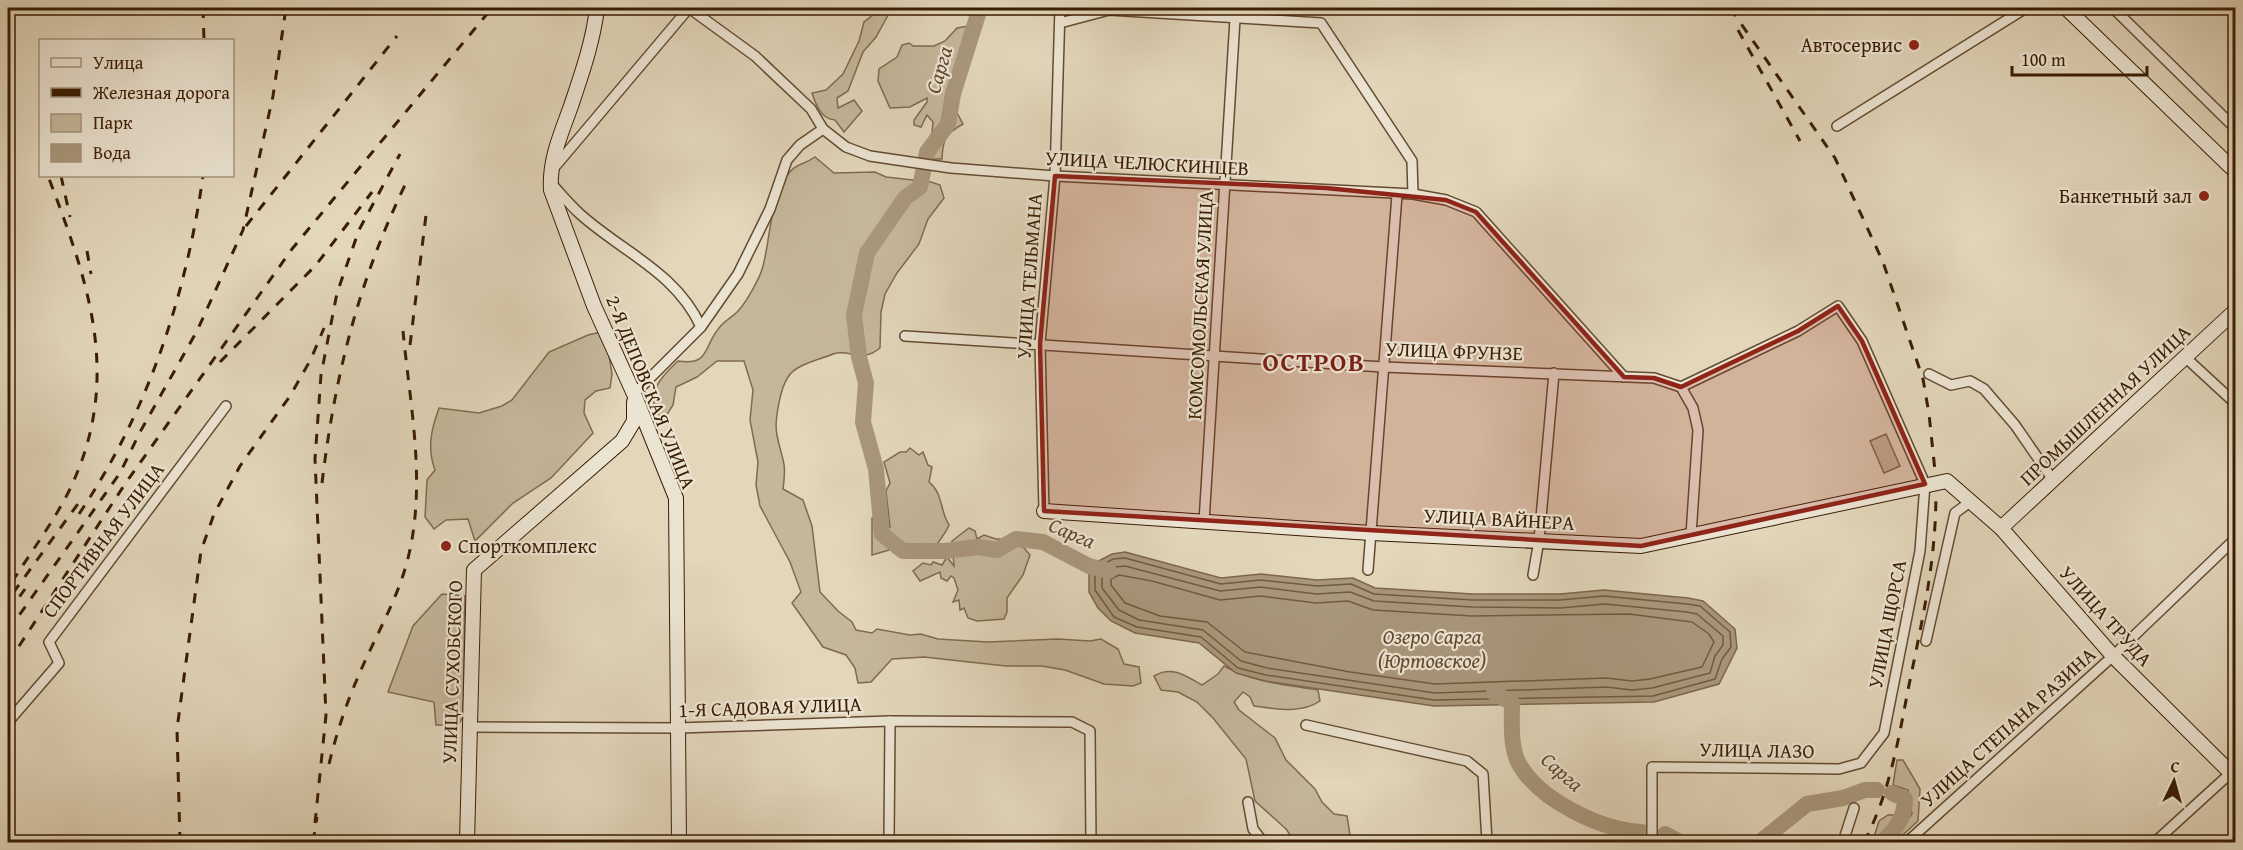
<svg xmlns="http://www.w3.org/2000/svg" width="2243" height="850" viewBox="0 0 2243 850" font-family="'Gentium Book Plus',serif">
<rect width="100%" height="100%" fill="#e2d6bb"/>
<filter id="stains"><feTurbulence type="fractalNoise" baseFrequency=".00333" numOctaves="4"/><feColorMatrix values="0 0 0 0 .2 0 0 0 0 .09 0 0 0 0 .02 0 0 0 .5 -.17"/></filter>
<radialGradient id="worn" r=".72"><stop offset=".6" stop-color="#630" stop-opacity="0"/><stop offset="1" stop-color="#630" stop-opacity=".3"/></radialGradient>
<g fill="#c5b79c" stroke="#806a4f" stroke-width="1.5">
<path d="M882 8H892L876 37 863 52 848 91 837 98 838 108 854 100 862 111 844 132 835 120C821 119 816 105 812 93L826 90 843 74 859 41 864 22Z"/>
<path d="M975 25C980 45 972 50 962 66L963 81 959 87 951 90 949 98 963 124C945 134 943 138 942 159H931L927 152 931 144 933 122 927 115 921 127 914 125V120L927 102V98L910 107 890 108 878 81 879 69 897 57 902 45 909 43 913 46H934L945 41 957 28Z"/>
<path d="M815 157 834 173 875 172 886 177 931 182 940 185 944 198 928 219 919 244 897 273 885 294 881 312 880 348C861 364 849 348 833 354 819 360 796 364 788 377 780 389 774 422 777 435 782 462 787 459 783 489L803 500 812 526 820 592 838 611 852 622 856 630 872 633 877 629 910 635 921 634 938 639 988 642 1058 639 1090 641 1101 639 1118 649 1124 664 1139 667 1141 683 1133 686 1104 684 1065 670 1042 666H1006L924 657 892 659 871 682 858 683 855 668 846 655 823 647 792 603 801 592 790 562 760 506 756 485 758 462 750 420 753 390 744 361H717L697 377 676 387 673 405 666 416H660C643 395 662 376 678 361 710 366 703 347 719 328 724 321 733 317 739 310 747 301 761 276 763 266 771 235 769 207 786 177 795 163 802 166 815 157Z"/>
<path d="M605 331 612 374 610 388 596 391 585 400 584 413 593 433 551 478 513 503 475 541 468 519 446 520 434 529 425 517 427 480 435 470C427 448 431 430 439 408L479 413 502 406 512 400 549 352 588 335Z"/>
<path d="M1886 434 1900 466 1884 473 1870 441Z"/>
<path d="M910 448 919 455 923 452 928 465 932 467 929 482C943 493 940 511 949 525 947 530 938 543 935 547L929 549 928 557 915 555 914 547 895 544 889 550 872 555V518L882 513 885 525 890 527 886 491 890 483 884 462 900 452H906Z"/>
<path d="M969 528 975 531 977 539 984 535 996 539H1016L1030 555 1023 575 1007 598V612L1004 619 977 621 968 618 964 608 960 610 959 600 953 602 958 590 954 578 951 576 947 581 941 578 940 572 920 581 913 571 923 563 931 565 933 562 942 565 947 557 954 566 952 541Z"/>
<path d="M442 594 465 596 463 717 458 725H436L434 702 388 692 413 626Z"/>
<path d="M1224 666C1252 682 1287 685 1318 690L1320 701C1301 714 1276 709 1254 706L1250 697 1243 692 1234 702 1239 710 1275 738 1286 760 1315 789 1322 802 1334 814 1347 816 1351 842H1295L1286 829 1255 801 1246 759 1213 718 1197 702 1178 692 1161 690 1154 676C1172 665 1186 676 1202 685L1218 674Z"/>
<path d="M1897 760H1903L1920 789 1918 821 1895 842H1880L1874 837 1879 821 1888 815H1899L1903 801 1907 805 1905 817 1908 819 1912 814 1908 790 1893 785Z"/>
</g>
<path fill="#a9977c" stroke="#7d664b" stroke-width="1.5" d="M1125 552 1221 578 1261 574 1317 580 1353 578 1375 588 1473 594H1560L1604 590 1688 598 1703 601 1735 629 1737 648 1719 684 1654 702 1434 706 1265 681 1236 673 1199 643 1135 633 1111 621 1098 608 1089 592V566L1112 554Z"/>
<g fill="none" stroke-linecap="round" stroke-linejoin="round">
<g stroke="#725a3f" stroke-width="1.5">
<path d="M1125 558 1221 584 1261 580 1317 586 1351 584 1374 594 1472 600H1560L1604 596 1687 604 1700 606 1730 632 1731 647 1722 659 1715 679 1653 696 1434 700 1266 675 1238 668 1201 637 1137 627 1114 617 1095 590V569L1113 559Z"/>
<path d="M1125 566 1220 591 1261 587 1316 594 1350 592 1374 601 1472 607 1560 608 1605 604 1687 612 1697 614 1723 636V645L1715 656 1710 673 1652 688 1632 690 1606 687 1435 693 1267 668 1241 661 1203 630 1139 620 1119 610 1102 588V574L1115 567Z"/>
<path d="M1119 575 1152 581 1220 600 1261 596 1316 603 1348 601 1373 610 1472 616 1629 614 1692 622 1709 634 1714 642 1702 667 1650 679 1632 681 1606 678 1435 684 1350 672 1245 652 1207 622 1160 616 1125 603 1111 585V579Z"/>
</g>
<g stroke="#a9977c" stroke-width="16">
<path d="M980 8 953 94 948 124 927 152 920 187 905 198 867 253 854 315 859 357 866 383 863 422 876 469 882 534 903 551H945L978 547 997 550 1016 539 1043 542 1089 566 1109 571"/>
<path d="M1494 693 1512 703C1512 721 1510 745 1518 762 1538 800 1601 830 1642 832"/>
<path d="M1665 834 1680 842"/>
<path d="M1760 842 1807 804 1843 798 1865 790H1877"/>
<path d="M1882 842C1895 831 1905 816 1905 799L1892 793"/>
</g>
<defs>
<g id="street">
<path d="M689 8 755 56 811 109 823 129 846 147 870 156 951 168 1055 176 1413 194 1446 200 1476 212 1624 377"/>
<path d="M2113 8 2236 129"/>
<path d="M1060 23 1109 10 1321 23 1412 161 1413 194"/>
<path d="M1837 126 2026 8"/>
<path d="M553 169 689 8"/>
<path d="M551 183C560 193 569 204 580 214 622 252 676 272 701 327"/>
<path d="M905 336 1383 367 1654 378 1681 387 1798 331 1838 306 1862 341 1925 484 1920 551 1884 733 1861 763 1839 769 1652 767V842"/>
<path d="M2185 357 2236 404"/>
<path d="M1929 374 1951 385 1970 381 1984 389 2015 425 2053 480"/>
<path d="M1681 387 1693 408 1698 430 1691 535"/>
<path d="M634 394 701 327 738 274 770 209 787 160 800 145 823 129"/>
<path d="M1044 511 1040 344 1055 176 1060 8"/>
<path d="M1204 522 1235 19"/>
<path d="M1368 570 1397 195"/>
<path d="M1533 575 1539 540 1554 373"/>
<path d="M1926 641 1955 513 1970 502"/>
<path d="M8 722 59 663 49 642 226 406"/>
<path d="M1306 725 1467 761 1483 774 1487 842"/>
<path d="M469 727 678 728 890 721 1072 722 1090 731 1091 842"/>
<path d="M1248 802 1253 829 1263 842"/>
<path d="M889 842 890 721"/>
<path d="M1843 842 1854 808"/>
<path d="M1907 842 2113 656 2236 538"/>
<path d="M2155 842 2235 769"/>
</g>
<g id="secondary">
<path d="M597 8C593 42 582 73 571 106 561 134 549 160 551 190L594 306 634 394 676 498 679 842"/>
<path d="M2066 8 2236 172"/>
<path d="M1044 511 1371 533 1641 546 1947 481 2001 528 2113 656 2236 778"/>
<path d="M2001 528 2236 310"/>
<path d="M467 842 474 570 622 441 634 421V402"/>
</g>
</defs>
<use href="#street" stroke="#644b30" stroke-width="12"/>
<use href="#secondary" stroke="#3a1d02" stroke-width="16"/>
<use href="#street" stroke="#ece4d3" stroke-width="9"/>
<use href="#secondary" stroke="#ece4d3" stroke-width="14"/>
<g stroke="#3a1d02" stroke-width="3" stroke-dasharray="10 10" stroke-linecap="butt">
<path d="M203 8 204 40"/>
<path d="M1730 8 1835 158 1883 262 1923 379 1929 414 1935 471"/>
<path d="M1738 30 1800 141"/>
<path d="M61 176 70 217"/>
<path d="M246 226 397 36"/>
<path d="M87 251 91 274"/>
<path d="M410 345 427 207"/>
<path d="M220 362 316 265 372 192"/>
<path d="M322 483C335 375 358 283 405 185"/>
<path d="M79 514C148 412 186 296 203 176"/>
<path d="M12 582C31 552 52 524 68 493 124 380 89 284 48 176"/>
<path d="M13 593 80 501"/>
<path d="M8 613 25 589"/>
<path d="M8 631 120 473 140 432 197 331 243 230 273 96 286 8"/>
<path d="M8 663 125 484 292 249 492 8"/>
<path d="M329 764C336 735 346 704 358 677 375 636 399 598 409 554 426 481 410 405 403 331"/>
<path d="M315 823 326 715 315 459 321 375 337 293 359 230 400 154"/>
<path d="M180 842 177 729 201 551 214 514 240 466 290 396 311 359 324 328"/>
<path d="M313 842 317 817"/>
<path d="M1864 842C1889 795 1898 742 1908 690 1922 621 1936 563 1936 492"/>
</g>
</g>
<path fill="#8f2418" fill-opacity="0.2" stroke="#8f2418" stroke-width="4.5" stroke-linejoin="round" d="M1055 176 1326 188 1446 200 1476 212 1624 377 1654 378 1681 387 1798 331 1838 306 1862 341 1925 484 1641 546 1044 511 1040 344Z"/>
<g fill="#8f2418" stroke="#ece4d3" stroke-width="2">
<circle cx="1914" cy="45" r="6"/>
<circle cx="2204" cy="196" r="6"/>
<circle cx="446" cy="546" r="6"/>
</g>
<g text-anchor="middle" stroke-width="4.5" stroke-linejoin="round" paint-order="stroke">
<g font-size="20" fill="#3a1d02" stroke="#ece4d3" text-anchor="end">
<text x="1902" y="52">Автосервис</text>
<text x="2192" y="203">Банкетный зал</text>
<text x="458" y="553" text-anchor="start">Спорткомплекс</text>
</g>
<g font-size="20" fill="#3a1d02" stroke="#ece4d3">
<text transform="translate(1147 163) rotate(3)" y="7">УЛИЦА ЧЕЛЮСКИНЦЕВ</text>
<text transform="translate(1029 276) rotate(-86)" y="7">УЛИЦА ТЕЛЬМАНА</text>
<text transform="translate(1200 305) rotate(-87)" y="7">КОМСОМОЛЬСКАЯ УЛИЦА</text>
<text transform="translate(1454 351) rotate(2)" y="7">УЛИЦА ФРУНЗЕ</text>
<text transform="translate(651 392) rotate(68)" y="7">2-Я ДЕПОВСКАЯ УЛИЦА</text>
<text transform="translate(2105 405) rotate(-43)" y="7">ПРОМЫШЛЕННАЯ УЛИЦА</text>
<text transform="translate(1499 519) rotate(3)" y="7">УЛИЦА ВАЙНЕРА</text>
<text transform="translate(103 540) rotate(-53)" y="7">СПОРТИВНАЯ УЛИЦА</text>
<text transform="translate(2106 616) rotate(48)" y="7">УЛИЦА ТРУДА</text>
<text transform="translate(1887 624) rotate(-79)" y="7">УЛИЦА ЩОРСА</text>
<text transform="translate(452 672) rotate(-88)" y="7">УЛИЦА СУХОБСКОГО</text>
<text transform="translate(770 707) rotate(-2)" y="7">1-Я САДОВАЯ УЛИЦА</text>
<text transform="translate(2008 727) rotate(-42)" y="7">УЛИЦА СТЕПАНА РАЗИНА</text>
<text transform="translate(1757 750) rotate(1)" y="7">УЛИЦА ЛАЗО</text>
</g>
<g font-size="21" font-style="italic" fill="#61482d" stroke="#ece4d3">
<text transform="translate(939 70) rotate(-74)" y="7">Сарга</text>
<text transform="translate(1072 533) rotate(23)" y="7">Сарга</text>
<text x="1432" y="644">Озеро Сарга<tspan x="1432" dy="24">(Юртовское)</tspan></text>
<text transform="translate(1562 772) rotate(41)" y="7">Сарга</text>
</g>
<g font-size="26" font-weight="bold" letter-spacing="1.5" fill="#7a1f14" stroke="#ece4d3">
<text x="1314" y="371">ОСТРОВ</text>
</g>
</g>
<rect width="2243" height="850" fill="none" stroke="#e2d6bb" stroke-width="30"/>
<rect x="9" y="9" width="2225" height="832" fill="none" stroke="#3a1d02" stroke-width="3"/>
<rect x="15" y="15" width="2213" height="820" fill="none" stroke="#3a1d02" stroke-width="1.5"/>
<rect x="39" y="39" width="195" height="138" fill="#ece4d3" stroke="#a5947f" stroke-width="1.5"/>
<rect x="51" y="58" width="30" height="9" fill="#ece4d3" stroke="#a5947f" stroke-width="1.5"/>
<text x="93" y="69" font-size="18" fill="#3a1d02">Улица</text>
<rect x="51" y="88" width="30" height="9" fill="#3a1d02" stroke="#a5947f" stroke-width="1.5"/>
<text x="93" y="99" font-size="18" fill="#3a1d02">Железная дорога</text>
<rect x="51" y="114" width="30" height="18" fill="#c5b79c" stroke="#a5947f" stroke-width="1.5"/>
<text x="93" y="129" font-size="18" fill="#3a1d02">Парк</text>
<rect x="51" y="144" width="30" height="18" fill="#a9977c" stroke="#a5947f" stroke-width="1.5"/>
<text x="93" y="159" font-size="18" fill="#3a1d02">Вода</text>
<g transform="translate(2174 781) rotate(5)" stroke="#ece4d3" stroke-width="4.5" paint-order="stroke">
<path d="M0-4.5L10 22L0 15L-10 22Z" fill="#3a1d02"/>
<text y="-9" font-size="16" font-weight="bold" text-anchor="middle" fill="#3a1d02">С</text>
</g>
<path d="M2012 66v9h135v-9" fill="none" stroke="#3a1d02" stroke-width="3"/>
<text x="2021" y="66" font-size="18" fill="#3a1d02" stroke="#ece4d3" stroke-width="4.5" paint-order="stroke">100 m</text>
<rect width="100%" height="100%" filter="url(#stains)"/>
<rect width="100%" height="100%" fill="url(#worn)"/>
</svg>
